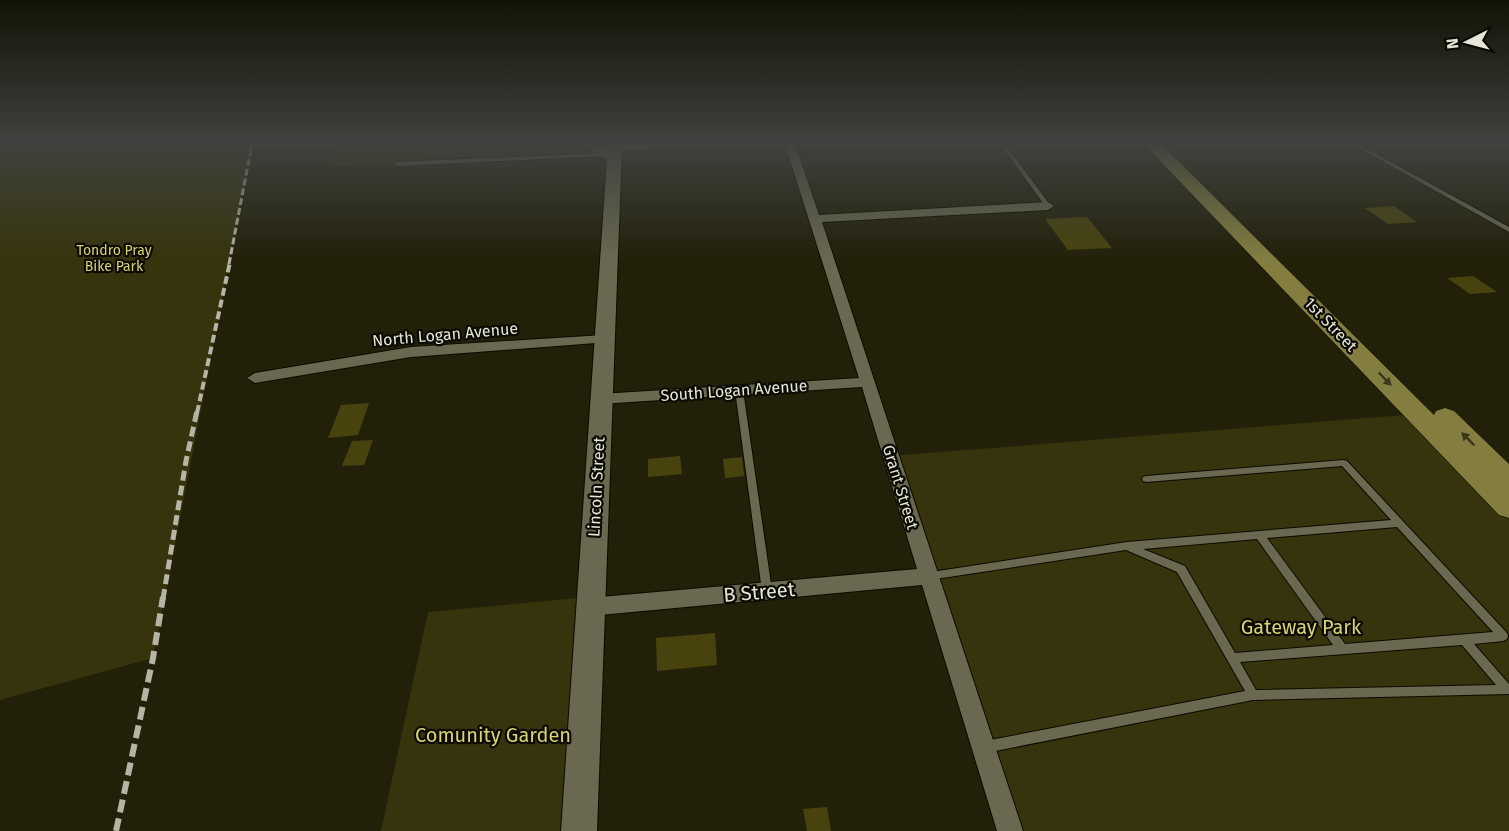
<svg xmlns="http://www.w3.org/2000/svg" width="1509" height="831" viewBox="0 0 1509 831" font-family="'Fira Sans',sans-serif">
<rect width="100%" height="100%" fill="#23200a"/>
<g fill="#37330d">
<path d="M0 144H252L153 658 0 700Z"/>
<path d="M341 144H605V153L330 166Z"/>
<path d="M1418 414 1509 510V831H1011L891 456Z"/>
<path d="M590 597 579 831H381L428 612Z"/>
</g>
<g fill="#48430e">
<path d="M1394 206 1417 222 1388 224 1365 208Z"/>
<path d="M1087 217 1112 248 1068 250 1045 219Z"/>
<path d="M1473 276 1497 292 1470 294 1447 278Z"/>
<path d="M369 403 358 435 328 438 341 405Z"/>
<path d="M373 440 364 465 342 466 352 441Z"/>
<path d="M680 456 682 474 648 477V459Z"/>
<path d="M742 457 744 476 725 478 723 459Z"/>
<path d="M715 633 717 665 657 671 656 638Z"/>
<path d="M827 807 831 831H807L803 809Z"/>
</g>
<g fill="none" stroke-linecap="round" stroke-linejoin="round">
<defs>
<g id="service">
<path d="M1000 144H1005L1050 205V207H1046Z"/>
<path d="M1352 144H1358L1509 227V232Z"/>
<path d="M605 153 608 155 607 156 397 166 394 164 397 162Z"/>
<path d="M739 387 743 390 772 591 771 594 767 595 763 594 762 591 735 390Z"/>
<path d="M1344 460 1347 461 1507 633 1508 636 1507 639 1503 641 1474 644 1509 684V694L1253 700 985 753 981 751 979 747 981 743 985 741 1245 691 1177 572 1126 550 929 580 925 579 924 576 925 573 1127 542 1391 520 1342 466 1146 482 1143 481 1142 479 1143 477 1146 476ZM1397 527 1493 632 1345 644 1267 538ZM1257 539 1333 645 1235 653 1185 566 1143 549ZM1462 645 1496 685 1256 690 1240 662Z"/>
</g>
<g id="minor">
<path d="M585 144C596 143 610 150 619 156 608 165 593 153 585 144Z"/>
<path d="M617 144H703L698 147 615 150 610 147Z"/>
<path d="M785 144H795L819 215 1048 202 1054 206 1048 210 822 222 1023 831H997L922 585 589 616 582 613 579 607 582 601 589 598 917 569 862 387 600 404 594 403 592 399 594 395 600 394 859 378Z"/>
<path d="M604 335 609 336 611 339 609 342 411 357 255 383 247 378 255 373 411 347Z"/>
</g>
<path id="secondary" d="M608 144H622L597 831H561Z"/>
<path id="primary" d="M1144 144H1161L1434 415 1436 411 1445 408 1454 411 1509 464V518L1499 515Z"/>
</defs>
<use href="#service" stroke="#0c0a00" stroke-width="2"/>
<use href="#minor" stroke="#0c0a00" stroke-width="2"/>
<use href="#secondary" stroke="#0c0a00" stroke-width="2"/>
<use href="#primary" stroke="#0c0a00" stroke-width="1"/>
<use href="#service" fill="#6a6850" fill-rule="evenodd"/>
<use href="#minor" fill="#6a6850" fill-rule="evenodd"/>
<use href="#secondary" fill="#6a6850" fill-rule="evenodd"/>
<use href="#primary" fill="#837e40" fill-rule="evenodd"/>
<path stroke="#b6b4a5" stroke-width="3" stroke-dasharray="7 3" stroke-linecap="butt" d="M229 264 252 144"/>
<path stroke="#b6b4a5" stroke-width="4" stroke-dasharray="8 4" stroke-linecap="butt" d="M197 413 230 262"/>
<path stroke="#b6b4a5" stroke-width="5" stroke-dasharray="10 5" stroke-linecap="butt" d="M163 599 186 461 197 411"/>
<path stroke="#b6b4a5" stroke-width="6" stroke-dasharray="13 6" stroke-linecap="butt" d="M116 831 153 658 163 597"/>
</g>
<defs><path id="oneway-solid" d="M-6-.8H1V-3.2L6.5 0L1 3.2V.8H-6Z" transform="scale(1.5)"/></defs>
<g fill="#3b381b">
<use href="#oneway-solid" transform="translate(1385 379) rotate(46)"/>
<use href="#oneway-solid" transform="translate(1468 439) rotate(-135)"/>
</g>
<linearGradient id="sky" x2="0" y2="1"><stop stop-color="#131206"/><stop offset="0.55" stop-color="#3f423e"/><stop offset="1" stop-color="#3f423e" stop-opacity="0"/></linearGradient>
<rect width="1509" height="260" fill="url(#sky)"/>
<g text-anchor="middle" stroke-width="4.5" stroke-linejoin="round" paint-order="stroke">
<g font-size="14" fill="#dad172" stroke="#0b0a03">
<text x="114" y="255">Tondro Pray<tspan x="114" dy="16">Bike Park</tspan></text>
</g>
<g font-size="16" fill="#e6e5d8" stroke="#0b0a03">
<text transform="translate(1331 324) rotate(46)" y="6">1st Street</text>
<text transform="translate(445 334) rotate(-5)" y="6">North Logan Avenue</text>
<text transform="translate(734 390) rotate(-4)" y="6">South Logan Avenue</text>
<text transform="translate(596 487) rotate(-87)" y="6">Lincoln Street</text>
<text transform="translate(901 487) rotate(73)" y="6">Grant Street</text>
</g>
<g font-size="20" fill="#e6e5d8" stroke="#0b0a03">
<text transform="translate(759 592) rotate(-5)" y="7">B Street</text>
</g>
<g font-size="20" fill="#dad172" stroke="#0b0a03">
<text x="1301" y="634">Gateway Park</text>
<text x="493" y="742">Comunity Garden</text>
</g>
</g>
<g transform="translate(1467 42) rotate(264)" stroke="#0b0a03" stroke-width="4.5" paint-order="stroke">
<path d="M0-4.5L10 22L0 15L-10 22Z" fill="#e6e5d8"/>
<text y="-9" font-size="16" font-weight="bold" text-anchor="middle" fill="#e6e5d8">N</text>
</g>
</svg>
